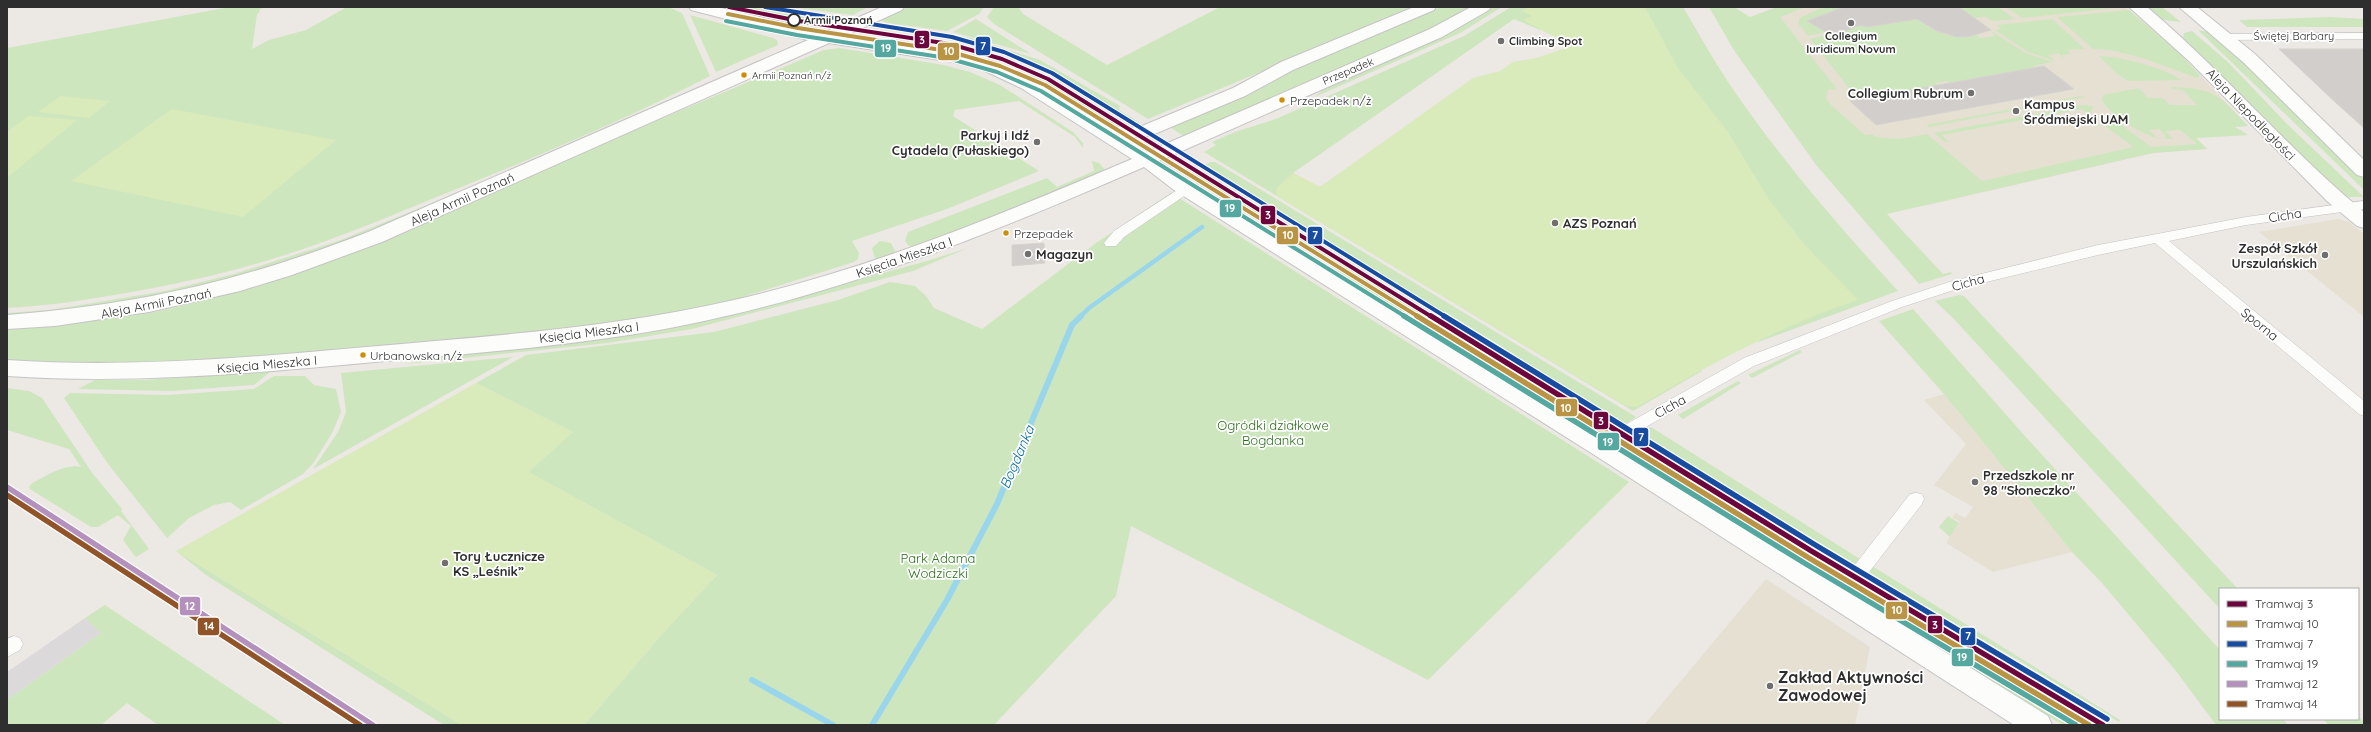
<svg xmlns="http://www.w3.org/2000/svg" width="2371" height="732" viewBox="0 0 2371 732" font-family="Quicksand,sans-serif">
<rect width="100%" height="100%" fill="#ece8e4"/>
<path fill="#dcd9db" d="M85 618 101 633 7 700V672Z"/>
<g fill="#e6e0d3">
<path d="M1777 7H2125L2177 51 2200 75 2248 126 2235 127 2248 135 2196 138 2207 149 2153 153 1928 205 1808 125Z"/>
<path d="M2338 219 2349 222 2364 234V317L2259 232Z"/>
<path d="M1944 394 2072 552 1993 572 1946 543 1960 522 1952 517 1956 513 1965 518 1973 507 1934 485 1966 444 1924 400Z"/>
<path d="M1766 579 1870 647 1855 725H1644Z"/>
</g>
<g fill="#cee6be">
<path d="M230 7H267L260 9 259 13 257 14 252 49 269 40 306 30 347 7H668L682 13 710 76C631 117 547 152 464 186 409 208 354 232 297 251 241 270 184 283 126 293 86 300 47 306 7 308V48Z"/>
<path d="M749 7 818 20 814 24 744 11Z"/>
<path d="M791 7H859L866 8 853 15Z"/>
<path d="M908 7H984L979 14 947 31 888 23 880 20Z"/>
<path d="M994 7H1018L1023 14 1107 65 1220 7H1416L1148 119 994 24 987 17Z"/>
<path d="M1441 7H1474L1459 16 1185 137 1170 127 1281 75Z"/>
<path d="M1493 7H1502L1460 33 1315 97 1326 87 1457 29Z"/>
<path d="M1511 7H1546L1544 27 1540 30 1514 19 1293 173 1310 182 1311 194 1337 175 1680 356 1702 371 1633 411 1204 152 1216 145 1212 142 1235 132 1276 119 1464 36Z"/>
<path d="M1626 7H1683C1702 39 1720 72 1742 102 1789 169 1843 231 1898 291L1758 342 1717 319Z"/>
<path d="M1709 7H1734L1750 17 1777 7H1806L1780 17 1837 89 1828 90 1826 98 1830 104 1865 135 1873 134 1875 137 1899 139 1927 134 1982 181 2133 147 2104 125 2107 114 2151 147 2197 144 2180 130 2165 131 2173 139H2166L2164 137 2166 136 2159 129 2149 130 2156 137 2163 139C2147 138 2108 115 2102 100L2103 95 2139 88 2148 98H2163L2170 105H2197L2183 90 2174 89 2171 87C2215 88 2219 95 2248 126L2235 127 2248 135 2196 138 2207 149 2153 153 1887 214 1943 274 1951 272 1952 274 1919 284 1817 166 1735 52Z"/>
<path d="M1824 7H1844L1809 21 1805 20 1826 32 1808 36 1799 25V18Z"/>
<path d="M1998 7 2015 19 1992 21 1986 17 1973 18 1959 8Z"/>
<path d="M2006 7H2124L2022 18Z"/>
<path d="M2144 7H2162L2181 22 2164 20Z"/>
<path d="M2129 10 2177 51 2200 75 2197 78 2142 58 2110 50 2093 49 2057 17Z"/>
<path d="M690 15 773 38 777 40 778 45 716 72Z"/>
<path d="M2330 17 2364 19V27H2247L2239 20Z"/>
<path d="M976 19 1031 54 953 32Z"/>
<path d="M1917 19C1933 31 1955 42 1975 34L1980 38 1995 36 1991 31 2026 53 2053 62 2033 66 2034 68 1949 83 1947 81 1936 83 1938 85 1861 99 1856 97 1810 39 1830 34 1833 36 1860 25 1867 27Z"/>
<path d="M2052 19 2085 49 2067 50 2071 54 2062 55 2065 59 2058 53 2048 55 2055 61 2028 52 1995 30 2001 29 1997 25Z"/>
<path d="M884 25 971 38 1040 60 1120 106 1119 110 1140 123 1134 125C1093 99 1053 71 1007 54 964 38 918 32 873 26Z"/>
<path d="M2198 30 2210 32 2259 77 2364 179V190Z"/>
<path d="M2192 31 2228 62 2288 125 2364 197H2349L2341 194 2183 38 2184 33Z"/>
<path d="M876 34 958 47 1001 60 1051 84 1123 127 1106 122 1024 71 1000 61 956 49Z"/>
<path d="M839 48 944 65 970 72 1000 85 1073 132 1083 143V148L1075 137 1019 101 955 110 953 116 1039 171 947 209 852 241 859 253 858 259 854 262 717 305 574 328 210 363 135 366 7 360V328C54 325 102 321 149 313 205 302 260 284 315 265L824 50Z"/>
<path d="M2099 56C2120 56 2165 68 2181 80L2128 81 2117 74Z"/>
<path d="M2081 96 2085 97 1929 127 1926 125Z"/>
<path d="M2083 105 2093 106 2090 115 2082 109 1942 135 1949 142H1945L1934 133Z"/>
<path d="M1092 161 1099 163 1106 171 1019 208 920 246H909L905 241 908 232 1047 178 1057 187 1094 171Z"/>
<path d="M1211 162H1215L1636 417 1625 424 1209 170 1204 165Z"/>
<path d="M518 168 290 264 130 304 7 315V313L49 310 111 300 165 291 234 274 341 240Z"/>
<path d="M1194 172 1611 432 1600 435 1587 430 1382 302 1287 234 1191 173Z"/>
<path d="M1171 193 1629 482 1428 680 1131 526 1116 596 994 725H584L663 633 717 575 528 472 572 432 476 383 526 355 714 332 838 300 890 282 915 286 926 296 934 308 982 329 1096 243Z"/>
<path d="M880 241 891 243 896 253 880 259 875 258 872 248Z"/>
<path d="M968 248 913 271 692 329 608 343 405 364 846 283 927 261Z"/>
<path d="M1959 295 1964 296 2238 589H2220V609L1953 318 1935 301Z"/>
<path d="M1913 309 2024 435 2220 650V719H2283L2288 725H2216L2176 671 2102 583 2072 552 1944 394 1879 321Z"/>
<path d="M1800 350 1802 352 1752 378 1748 375Z"/>
<path d="M513 357 313 469 338 432 346 412 341 373Z"/>
<path d="M253 372H270L254 385 171 391 78 389 95 380H145Z"/>
<path d="M274 376H305L314 385 336 389 341 412 332 433 314 462 303 474 241 510 230 502 214 505 189 518 167 538 108 464 64 398 70 393 168 395 254 389Z"/>
<path d="M1738 381 1741 383 1683 419 1678 415Z"/>
<path d="M7 388 29 391 42 398 93 474 122 509 121 511 149 549 136 557 134 555 123 540 131 526 118 515 98 527H91L30 489 29 487 32 483C47 476 65 463 81 467L69 449 7 430Z"/>
<path d="M1651 427 1860 559 1855 566 1641 433Z"/>
<path d="M1627 442 1846 574 1839 580 1826 578 1633 459 1625 448Z"/>
<path d="M1948 516 1959 523 1950 537 1939 527Z"/>
<path d="M176 551 462 725H444L206 575Z"/>
<path d="M1872 566 2120 720 2119 722 2023 663 1868 573Z"/>
<path d="M1861 583 2026 680 2097 725H2063L1865 603 1861 596Z"/>
<path d="M105 605 285 725H158L127 703 101 725H7V700L101 633 85 618Z"/>
<path d="M2358 716 2364 722V725H2329L2323 719H2358Z"/>
</g>
<g fill="#d9eabb">
<path d="M1529 7H1645L1678 68 1728 132 1770 201 1805 245 1858 300C1779 326 1709 365 1637 407L1626 406 1278 197 1276 192 1277 188 1293 173 1320 187 1473 78 1500 71 1513 62 1536 58 1572 46 1523 20 1532 16 1522 11Z"/>
<path d="M60 96 110 101 89 118 38 112Z"/>
<path d="M172 109 336 140 243 217 71 181Z"/>
<path d="M28 116 77 120 7 178V132Z"/>
<path d="M476 383 573 432 529 472 717 575 663 633 584 725H462L176 551Z"/>
</g>
<g fill="none" stroke-linecap="round" stroke-linejoin="round">
<path stroke="#99d6ec" stroke-width="4.5" d="M1080 317 1089 308 1202 227"/>
<g stroke="#99d6ec" stroke-width="6">
<path d="M752 680 833 725"/>
<path d="M872 725 947 600 997 504 1072 325 1081 316"/>
</g>
</g>
<g fill="#d1cecb" stroke="#d7d4d0">
<path d="M1844 7H1959L1991 30 1967 37H1957L1937 31 1917 19 1867 27 1860 25 1833 36 1807 21Z"/>
<path d="M2279 49H2364V128L2335 102Z"/>
<path d="M2044 66 2074 89 1876 125 1850 101Z"/>
<path d="M1044 243 1045 263 1012 266V245Z"/>
</g>
<g fill="none" stroke-linecap="round" stroke-linejoin="round">
<defs>
<g id="street">
<path d="M2364 33V39L2224 40 2218 37 2224 34Z"/>
<path d="M1185 185 1190 186 1192 189 1190 192 1124 237 1116 246H1106L1104 243 1114 231Z"/>
<path d="M2364 201V209L2246 225 2169 241 2364 401V416L2359 414 2155 243 2098 255 1957 289 1902 307 1754 366 1651 424 1628 438 1610 454 1604 456 1598 454 1596 450 1616 430 1744 358 1892 301 1949 282 2098 245 2157 234 2246 217Z"/>
<path d="M1916 493 1922 494 1924 499 1922 504 1845 603 1839 605 1833 603 1830 598 1833 593 1910 494Z"/>
<path d="M14 636 20 638 23 644 20 650 7 657V639Z"/>
</g>
<g id="secondary">
<path d="M689 7H717L825 32 882 7H904L902 10 845 36 953 52 995 62 1033 80 1105 125 1128 128 1142 126 1233 88 1281 62 1414 7H1436L1434 10 1293 70 1245 96 1152 135 1127 138 1147 152 1430 29 1471 7H1491L1489 10 1442 37 1159 161 1188 182 2048 716 2052 725H2014L1596 456 1174 190 1144 167C997 231 848 292 690 324 583 346 473 353 364 363 245 374 127 384 7 376V360C127 368 246 358 366 347 489 336 613 328 734 300 871 269 1002 214 1132 159L1021 88 983 70 953 62 829 43 382 242 292 275 240 291 149 312 55 326 7 329V315C139 305 245 280 368 232L808 40 691 10Z"/>
<path d="M2129 7H2147C2223 71 2287 148 2364 212V228L2357 226 2327 201 2190 62Z"/>
<path d="M2179 7H2197L2255 54 2364 160V177L2357 175 2243 62Z"/>
</g>
</defs>
<use href="#street" stroke="#c5c4c5" stroke-width="1"/>
<use href="#secondary" stroke="#c5c4c5" stroke-width="2"/>
<use href="#street" fill="#fcfcfb" fill-rule="evenodd"/>
<use href="#secondary" fill="#fcfcfb" fill-rule="evenodd"/>
<defs>
<path id="tram-1-far1" d="M729 7 799 21 950 44 1002 59 1048 79 1432 317"/>
<path id="tram-1" d="M1431 316 1813 552 2103 725"/>
<path id="tram-2-far1" d="M728 14 798 28 948 51 1000 66 1045 85 1419 317"/>
<path id="tram-2" d="M1417 316 1809 558 2089 725"/>
<path id="tram-3-far1" d="M765 7 952 37 1004 52 1052 73 1446 317"/>
<path id="tram-3" d="M1444 316 1817 546 2107 719"/>
<path id="tram-4-far1" d="M726 21 797 35 947 58 997 72 1041 91 1406 317"/>
<path id="tram-4" d="M1404 316 1806 564 2076 725"/>
<path id="tram-5" d="M7 487 373 725"/>
<path id="tram-6" d="M7 495 360 725"/>
</defs>
<use href="#tram-1-far1" stroke="#fff" stroke-width="6"/>
<use href="#tram-1" stroke="#fff" stroke-width="8"/>
<use href="#tram-2-far1" stroke="#fff" stroke-width="6"/>
<use href="#tram-2" stroke="#fff" stroke-width="8"/>
<use href="#tram-3-far1" stroke="#fff" stroke-width="6"/>
<use href="#tram-3" stroke="#fff" stroke-width="8"/>
<use href="#tram-4-far1" stroke="#fff" stroke-width="6"/>
<use href="#tram-4" stroke="#fff" stroke-width="8"/>
<use href="#tram-5" stroke="#fff" stroke-width="8"/>
<use href="#tram-6" stroke="#fff" stroke-width="8"/>
<use href="#tram-1-far1" stroke="#6d053d" stroke-width="4"/>
<use href="#tram-1" stroke="#6d053d" stroke-width="5.5"/>
<use href="#tram-2-far1" stroke="#b99445" stroke-width="4"/>
<use href="#tram-2" stroke="#b99445" stroke-width="5.5"/>
<use href="#tram-3-far1" stroke="#174ca1" stroke-width="4"/>
<use href="#tram-3" stroke="#174ca1" stroke-width="5.5"/>
<use href="#tram-4-far1" stroke="#54a89f" stroke-width="4"/>
<use href="#tram-4" stroke="#54a89f" stroke-width="5.5"/>
<use href="#tram-5" stroke="#b490bc" stroke-width="5.5"/>
<use href="#tram-6" stroke="#915429" stroke-width="5.5"/>
</g>
<circle fill="#fff" stroke="#2e2e2e" stroke-width="2" cx="794" cy="20" r="6"/>
<g fill="#706f6e" stroke="#fff" stroke-width="1.5">
<circle cx="1851" cy="23" r="4"/>
<circle cx="1501" cy="41" r="4"/>
<circle cx="1971" cy="93" r="4"/>
<circle cx="2016" cy="111" r="4"/>
<circle cx="1037" cy="142" r="4"/>
<circle cx="1555" cy="223" r="4"/>
<circle cx="1028" cy="254" r="4"/>
<circle cx="2325" cy="255" r="4"/>
<circle cx="1975" cy="482" r="4"/>
<circle cx="445" cy="563" r="4"/>
<circle cx="1770" cy="686" r="4"/>
</g>
<g fill="#cf8e09" stroke="#fff" stroke-width="1.5">
<circle cx="744" cy="75" r="3.5"/>
<circle cx="1282" cy="100" r="3.5"/>
<circle cx="1006" cy="233" r="3.5"/>
<circle cx="363" cy="355" r="3.5"/>
</g>
<g text-anchor="middle" stroke-width="3.5" stroke-linejoin="round" paint-order="stroke">
<g font-size="10" fill="#2e2e2e" stroke="#fff" text-anchor="start">
<text x="752" y="79">Armii Poznań n/ż</text>
</g>
<g font-size="11" font-weight="bold" fill="#2e2e2e" stroke="#fff" text-anchor="start">
<text x="804" y="24">Armii Poznań</text>
</g>
<g font-size="11" font-weight="bold" fill="#2e2e2e" stroke="#fff">
<text x="1851" y="40">Collegium<tspan x="1851" dy="13">Iuridicum Novum</tspan></text>
<text x="1509" y="45" text-anchor="start">Climbing Spot</text>
</g>
<g font-size="11" fill="#2e2e2e" stroke="#fff">
<text x="2294" y="40">Świętej Barbary</text>
<text transform="translate(1348 71) rotate(-23)" y="4">Przepadek</text>
</g>
<g font-size="12" fill="#2e2e2e" stroke="#fff" text-anchor="start">
<text x="1290" y="105">Przepadek n/ż</text>
<text x="1014" y="238">Przepadek</text>
<text x="370" y="360">Urbanowska n/ż</text>
</g>
<g font-size="13" font-weight="bold" fill="#2e2e2e" stroke="#fff" text-anchor="start">
<text x="1963" y="98" text-anchor="end">Collegium Rubrum</text>
<text x="2024" y="109">Kampus<tspan x="2024" dy="15">Śródmiejski UAM</tspan></text>
<text x="1029" y="140" text-anchor="end">Parkuj i Idź<tspan x="1029" dy="15">Cytadela (Pułaskiego)</tspan></text>
<text x="1563" y="228">AZS Poznań</text>
<text x="2317" y="253" text-anchor="end">Zespół Szkół<tspan x="2317" dy="15">Urszulańskich</tspan></text>
<text x="1036" y="259">Magazyn</text>
<text x="1983" y="480">Przedszkole nr<tspan x="1983" dy="15">98 "Słoneczko"</tspan></text>
<text x="453" y="561">Tory Łucznicze<tspan x="453" dy="15">KS „Leśnik”</tspan></text>
</g>
<g font-size="13" fill="#2e2e2e" stroke="#fff">
<text transform="translate(2251 114) rotate(46)" y="5">Aleja Niepodległości</text>
<text transform="translate(462 199) rotate(-24)" y="5">Aleja Armii Poznań</text>
<text transform="translate(2285 215) rotate(-9)" y="5">Cicha</text>
<text transform="translate(904 257) rotate(-19)" y="5">Księcia Mieszka I</text>
<text transform="translate(1968 282) rotate(-15)" y="5">Cicha</text>
<text transform="translate(156 303) rotate(-11)" y="5">Aleja Armii Poznań</text>
<text transform="translate(2260 324) rotate(39)" y="5">Sporna</text>
<text transform="translate(589 332) rotate(-7)" y="5">Księcia Mieszka I</text>
<text transform="translate(267 364) rotate(-5)" y="5">Księcia Mieszka I</text>
<text transform="translate(1670 406) rotate(-29)" y="5">Cicha</text>
</g>
<g font-size="13" fill="#2c6e1b" stroke="#fff">
<text x="1273" y="430">Ogródki działkowe<tspan x="1273" dy="15">Bogdanka</tspan></text>
<text x="938" y="563">Park Adama<tspan x="938" dy="15">Wodziczki</tspan></text>
</g>
<g font-size="14" font-style="italic" fill="#0d6fa3" stroke="#fff">
<text transform="translate(1017 457) rotate(-67)" y="5">Bogdanka</text>
</g>
<g font-size="16" font-weight="bold" fill="#2e2e2e" stroke="#fff" text-anchor="start">
<text x="1778" y="683">Zakład Aktywności<tspan x="1778" dy="18">Zawodowej</tspan></text>
</g>
</g>
<g stroke="#fff" stroke-width="1.5">
<rect x="914" y="30" width="16" height="19" rx="4" fill="#6d053d"/>
<rect x="975" y="36" width="16" height="20" rx="4" fill="#174ca1"/>
<rect x="874" y="39" width="23" height="19" rx="4" fill="#54a89f"/>
<rect x="937" y="42" width="23" height="19" rx="4" fill="#b99445"/>
<rect x="1219" y="199" width="23" height="19" rx="4" fill="#54a89f"/>
<rect x="1260" y="205" width="16" height="20" rx="4" fill="#6d053d"/>
<rect x="1276" y="226" width="23" height="19" rx="4" fill="#b99445"/>
<rect x="1307" y="226" width="16" height="19" rx="4" fill="#174ca1"/>
<rect x="1555" y="398" width="23" height="19" rx="4" fill="#b99445"/>
<rect x="1593" y="411" width="16" height="19" rx="4" fill="#6d053d"/>
<rect x="1633" y="427" width="16" height="20" rx="4" fill="#174ca1"/>
<rect x="1597" y="432" width="23" height="19" rx="4" fill="#54a89f"/>
<rect x="179" y="596" width="22" height="20" rx="4" fill="#b490bc"/>
<rect x="1885" y="601" width="23" height="19" rx="4" fill="#b99445"/>
<rect x="1927" y="615" width="16" height="19" rx="4" fill="#6d053d"/>
<rect x="197" y="617" width="23" height="19" rx="4" fill="#915429"/>
<rect x="1960" y="627" width="16" height="19" rx="4" fill="#174ca1"/>
<rect x="1951" y="648" width="23" height="19" rx="4" fill="#54a89f"/>
</g>
<g font-size="11" text-anchor="middle" font-weight="bold" fill="#fff">
<text x="922" y="44">3</text>
<text x="983" y="50">7</text>
<text x="886" y="52">19</text>
<text x="949" y="55">10</text>
<text x="1230" y="212">19</text>
<text x="1268" y="219">3</text>
<text x="1288" y="239">10</text>
<text x="1315" y="239">7</text>
<text x="1566" y="412">10</text>
<text x="1601" y="425">3</text>
<text x="1641" y="441">7</text>
<text x="1608" y="446">19</text>
<text x="190" y="610">12</text>
<text x="1897" y="614">10</text>
<text x="1935" y="629">3</text>
<text x="209" y="630">14</text>
<text x="1968" y="640">7</text>
<text x="1962" y="661">19</text>
</g>
<rect width="2371" height="732" fill="none" stroke="#2e2e2e" stroke-width="16"/>
<rect x="2219" y="588" width="140" height="132" fill="#ffffff" stroke="#ababab"/>
<rect x="2227" y="601" width="20" height="6" fill="#6d053d" stroke="#ababab"/>
<text x="2255" y="608" font-size="12" fill="#2e2e2e">Tramwaj 3</text>
<rect x="2227" y="621" width="20" height="6" fill="#b99445" stroke="#ababab"/>
<text x="2255" y="628" font-size="12" fill="#2e2e2e">Tramwaj 10</text>
<rect x="2227" y="641" width="20" height="6" fill="#174ca1" stroke="#ababab"/>
<text x="2255" y="648" font-size="12" fill="#2e2e2e">Tramwaj 7</text>
<rect x="2227" y="661" width="20" height="6" fill="#54a89f" stroke="#ababab"/>
<text x="2255" y="668" font-size="12" fill="#2e2e2e">Tramwaj 19</text>
<rect x="2227" y="681" width="20" height="6" fill="#b490bc" stroke="#ababab"/>
<text x="2255" y="688" font-size="12" fill="#2e2e2e">Tramwaj 12</text>
<rect x="2227" y="701" width="20" height="6" fill="#915429" stroke="#ababab"/>
<text x="2255" y="708" font-size="12" fill="#2e2e2e">Tramwaj 14</text>
</svg>
